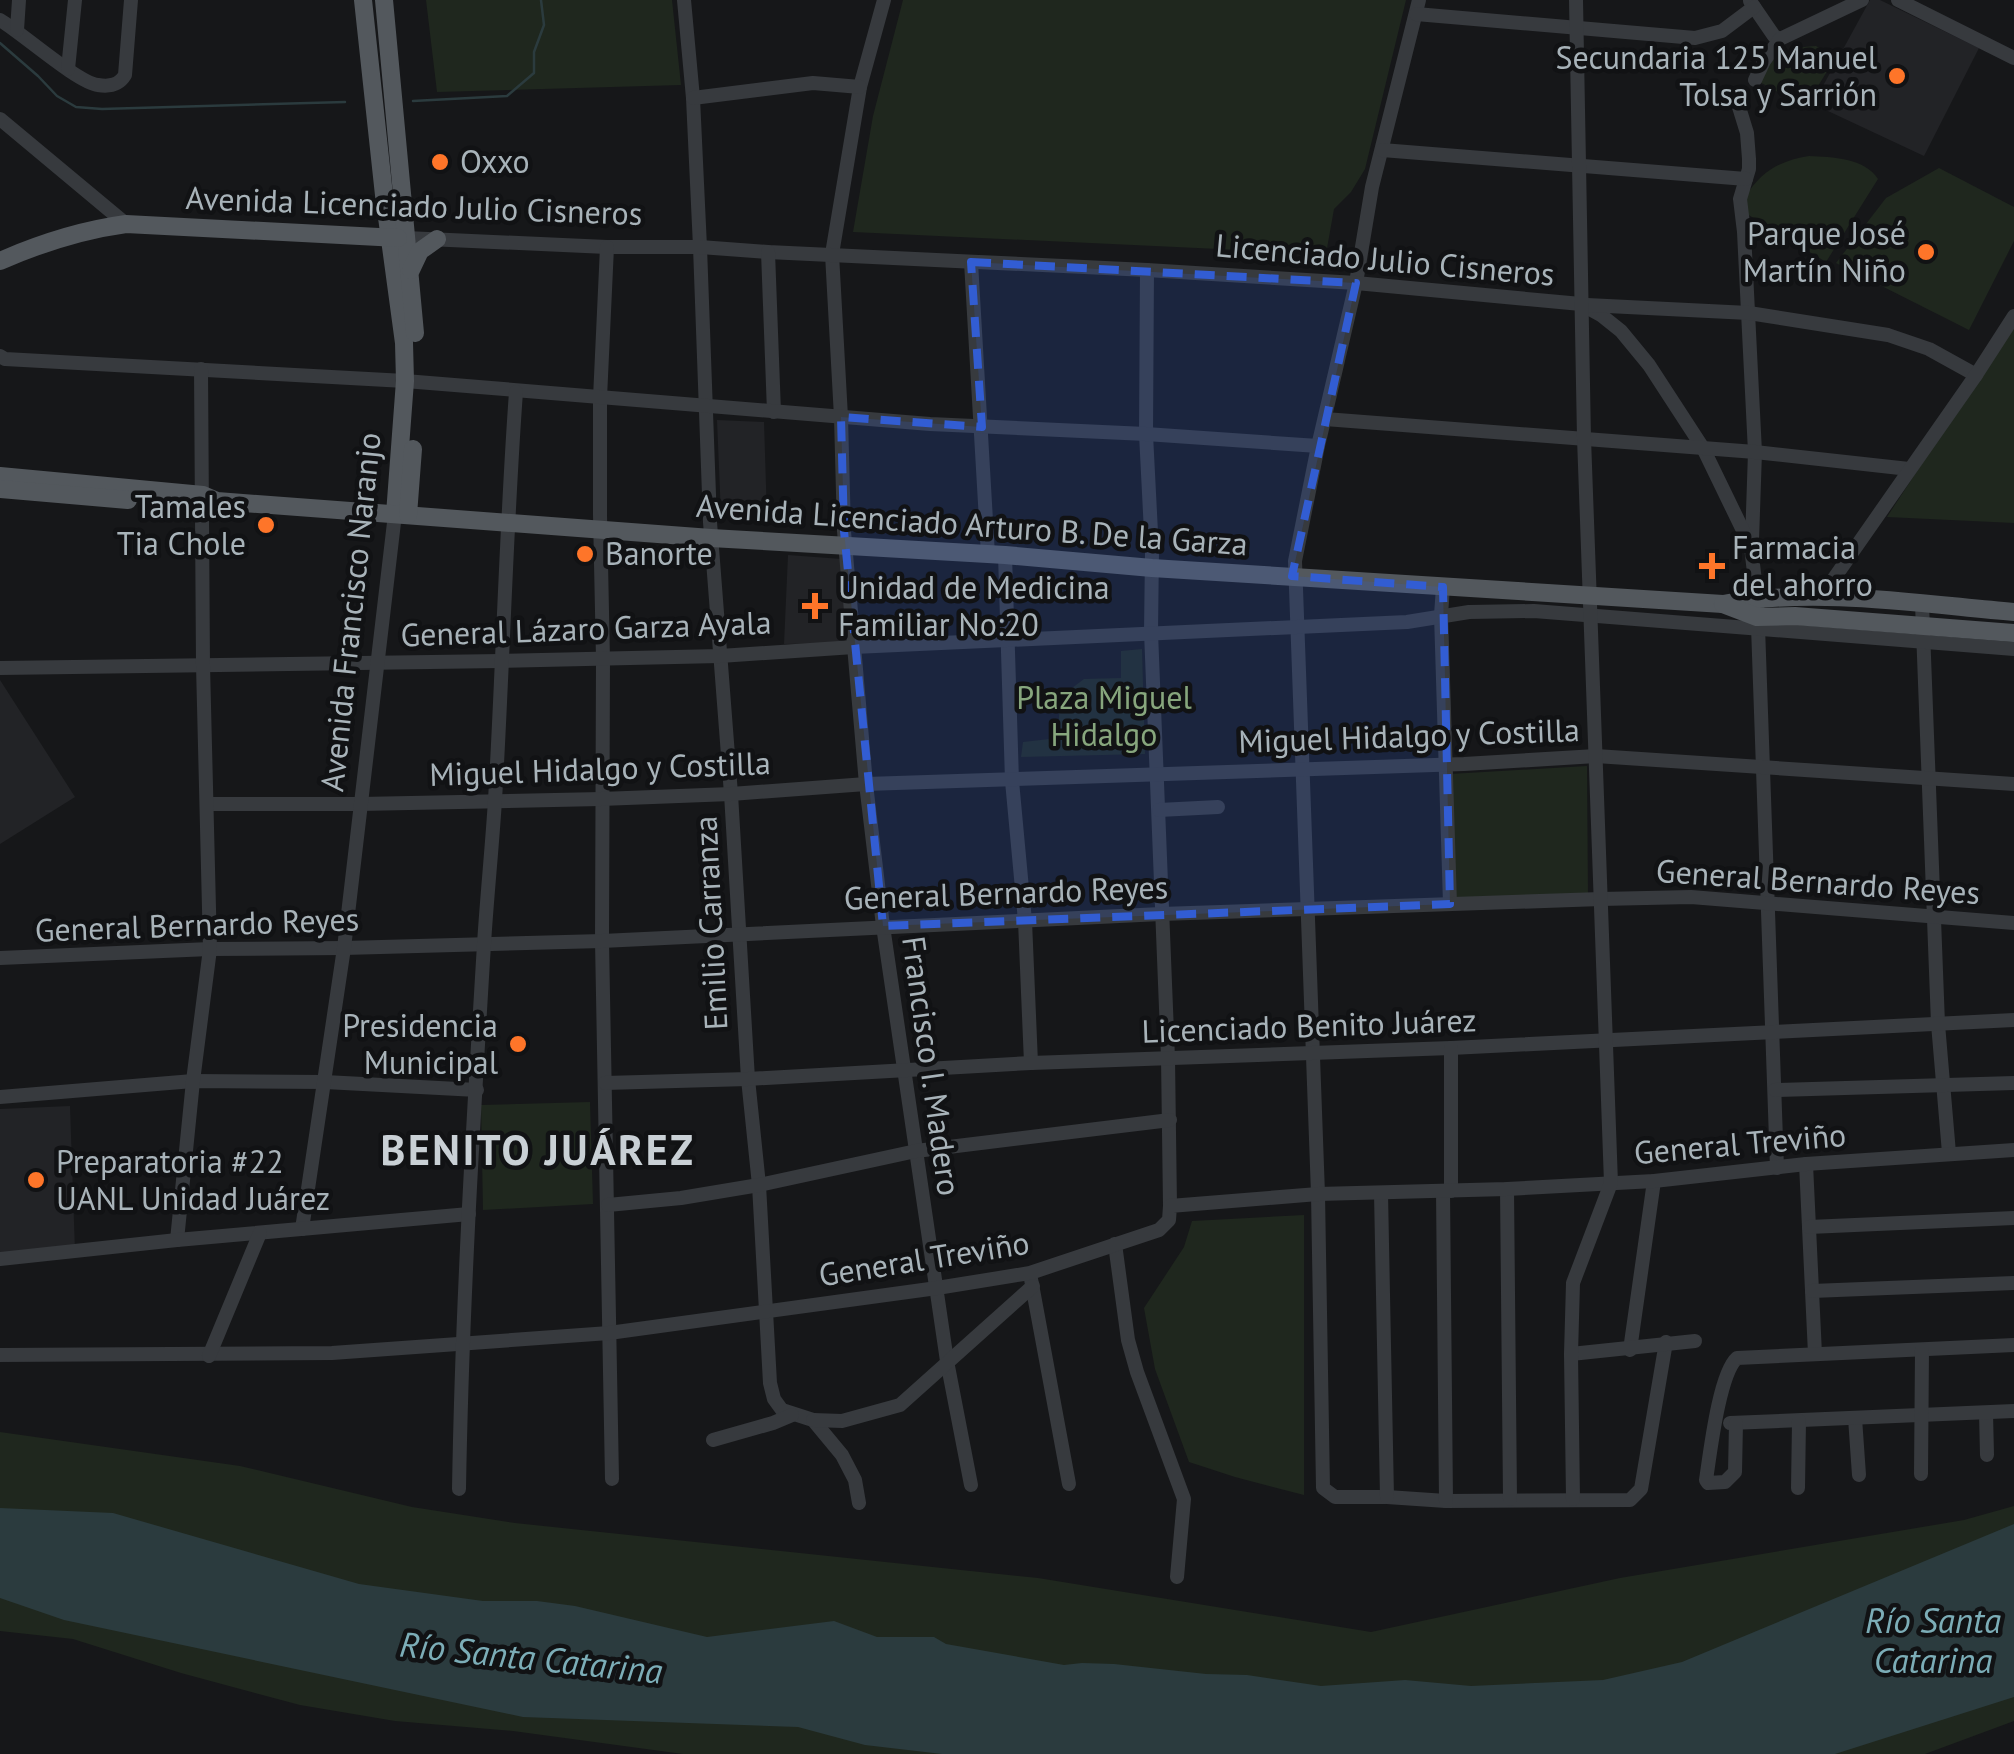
<svg xmlns="http://www.w3.org/2000/svg" width="2014" height="1754" viewBox="0 0 2014 1754" font-family="'PT Sans',sans-serif">
<rect width="100%" height="100%" fill="#161719"/>
<g fill="#222326">
<path d="M1870 0H1880L1979 48 1924 156 1813 104Z"/>
<path d="M717 420 764 422 767 518 721 516Z"/>
<path d="M788 555 842 559 846 643 784 644Z"/>
<path d="M0 680 75 797 0 844Z"/>
<path d="M70 1106 75 1251 0 1259V1109Z"/>
</g>
<g fill="#1f271e">
<path d="M426 0H672L681 85 437 92Z"/>
<path d="M903 0H1406L1365 169 1351 192 1334 209 1326 254 853 232 873 116Z"/>
<path d="M1816 46 1836 57 1805 107 1756 80C1765 55 1791 47 1816 46Z"/>
<path d="M1809 156C1832 157 1865 158 1878 179L1826 262 1747 214 1746 196C1761 171 1782 160 1809 156Z"/>
<path d="M1939 168 2014 207V241L1969 330 1836 263 1886 198Z"/>
<path d="M2014 323V523L1887 517Z"/>
<path d="M1142 649 1145 754 1021 757 1023 742 1058 738 1060 697 1084 679 1121 678V651Z"/>
<path d="M1587 766 1588 897H1455L1450 774Z"/>
<path d="M590 1102 593 1204 483 1210 481 1105Z"/>
<path d="M1304 1215V1495L1235 1477 1189 1462 1155 1369 1144 1308 1184 1247 1192 1221Z"/>
<path d="M0 1432 240 1466 412 1507 515 1523 1038 1578 1371 1632 1620 1578 1964 1520 2014 1506V1721L1925 1754H683L513 1731 395 1721 300 1705 181 1673 73 1639 0 1631Z"/>
</g>
<path fill="#2b3b3e" d="M0 1508 113 1513 359 1584 483 1601H537L575 1606 707 1637 834 1621 877 1637H934L946 1644 1064 1665 1082 1663 1114 1664 1206 1674 1247 1675 1321 1686 1405 1680 1471 1686 1603 1680 1682 1662 2014 1524V1697L1835 1754H942L865 1745 798 1727 523 1717 64 1620 0 1598Z"/>
<g fill="none" stroke-linecap="round" stroke-linejoin="round">
<g stroke="#2b3b3e" stroke-width="2.5">
<path d="M0 43 38 76 57 96 76 107 102 109 345 102"/>
<path d="M413 101 507 96 534 73V52L544 25 541 0"/>
</g>
<g stroke="#373a3e" stroke-width="14">
<path d="M684 0 693 98 700 247 710 522 731 794 748 1079 759 1185 770 1383 774 1399 782 1410 813 1420 842 1455 855 1480 859 1503"/>
<path d="M884 0 860 87 832 254 841 417 844 531 866 784 883 926 947 1361 971 1485"/>
<path d="M1419 0 1372 187 1356 283 1318 446 1295 561 1318 1194 1323 1488 1335 1497H1387L1446 1501 1630 1500 1641 1489 1666 1342"/>
<path d="M1898 0 2014 58"/>
<path d="M1750 1 1774 36 1780 39"/>
<path d="M1416 14 1695 38 1722 31 1754 7"/>
<path d="M0 20C22 33 78 83 98 85 110 87 119 85 125 75L131 0"/>
<path d="M17 30 19 0"/>
<path d="M68 69 75 0"/>
<path d="M1755 80 1764 61 1780 39 1862 0"/>
<path d="M693 98 813 83 860 87"/>
<path d="M1739 107 1747 133 1749 159V169L1740 199 1744 232 1755 452 1752 541"/>
<path d="M0 119 126 224"/>
<path d="M1382 150 1746 179"/>
<path d="M406 238 607 247H700L768 252 1147 270 1356 283 1581 304 1601 315 1621 331 1649 365 1703 448 1751 547 1757 598 1777 1168"/>
<path d="M607 247 600 398V515L603 659 602 941 612 1479"/>
<path d="M768 252 774 412"/>
<path d="M971 262 988 555"/>
<path d="M1147 270 1146 434 1152 552 1151 632 1168 1058 1170 1206"/>
<path d="M1587 305 1749 313 1888 335 1929 349 1976 375"/>
<path d="M0 356 5 359 405 381 930 424 1146 434 1318 446"/>
<path d="M1325 419 1755 452 1909 469"/>
<path d="M1005 555 1012 781 1025 921 1031 1063"/>
<path d="M1443 587 1441 615 1450 904"/>
<path d="M1821 597 1976 375 2014 316"/>
<path d="M1922 604 1938 1024 1949 1153"/>
<path d="M0 668 501 661 720 656 854 647 1407 622 1469 612 1534 611 2014 649"/>
<path d="M207 804H360L601 799 731 794 866 784 1464 764 1596 756 2014 784"/>
<path d="M1159 810 1218 807"/>
<path d="M0 958 210 949 344 948 602 941 1161 914 1601 899 1691 897 2014 923"/>
<path d="M605 1083 748 1079 1031 1063 1451 1048 2014 1020"/>
<path d="M1775 1090 2014 1083"/>
<path d="M0 1097 193 1081 325 1082 477 1090"/>
<path d="M1806 1164 1815 1354"/>
<path d="M1507 1189 1510 1499"/>
<path d="M1443 1191 1446 1501"/>
<path d="M1451 1191V1048"/>
<path d="M1381 1193 1387 1497"/>
<path d="M608 1205 681 1198 759 1185 916 1151 1170 1120"/>
<path d="M1809 1227 2014 1218"/>
<path d="M302 1229 344 948 395 514"/>
<path d="M177 1240 193 1081 210 949 203 665 201 369"/>
<path d="M1115 1244 1128 1340 1137 1372 1184 1499 1177 1577"/>
<path d="M0 1259 177 1240 469 1214"/>
<path d="M1031 1279 1069 1484"/>
<path d="M1812 1291 2014 1283"/>
<path d="M1630 1350 1654 1181"/>
<path d="M1571 1354 1695 1341"/>
<path d="M0 1355 332 1353 609 1333 937 1288 1030 1273 1159 1230 1169 1220 1170 1206 1318 1194 1507 1189 1654 1181 1806 1164 2014 1150"/>
<path d="M209 1356 260 1233"/>
<path d="M1986 1413 1987 1455"/>
<path d="M1855 1418 1859 1475"/>
<path d="M813 1420 842 1421 900 1405 1033 1286"/>
<path d="M1730 1423 2014 1411"/>
<path d="M1736 1423 1735 1472 1725 1482 1708 1483 1706 1480C1710 1454 1719 1374 1737 1358L2014 1345"/>
<path d="M713 1440 773 1423 792 1415"/>
<path d="M1921 1474 1922 1350"/>
<path d="M1798 1488 1799 1421"/>
<path d="M459 1489C462 1307 473 1126 484 944 487 896 492 848 495 800 503 664 506 528 516 392"/>
<path d="M1573 1499 1571 1354 1573 1283 1611 1183 1584 438 1576 0"/>
</g>
<g stroke="#53585d" stroke-width="18">
<path d="M363 0 384 195 404 343 405 381 395 514"/>
<path d="M384 0 415 333"/>
<path d="M0 261C41 243 82 230 126 224L398 238"/>
<path d="M411 270 420 251 437 239"/>
<path d="M0 476 203 495 217 501 711 538 1005 555 1152 568 1723 604C1815 587 1921 604 2014 612"/>
<path d="M0 489 128 500"/>
<path d="M408 515 413 449"/>
<path d="M1723 604 1757 617 1795 616 2014 633"/>
</g>
</g>
<path fill="#325dd3" fill-opacity="0.2" stroke="#325dd3" stroke-width="8" stroke-dasharray="20 12" stroke-linejoin="round" d="M971 262 1356 283 1292 576 1443 587 1450 904 883 926 844 531 841 417 982 427Z"/>
<g fill="#fe7529" stroke="#111214" stroke-width="4">
<circle cx="1897" cy="76" r="10"/>
<circle cx="440" cy="162" r="10"/>
<circle cx="1926" cy="252" r="10"/>
<circle cx="266" cy="525" r="10"/>
<circle cx="585" cy="554" r="10"/>
<path d="M1707 551h10v10h10v10h-10v10h-10v-10h-10v-10h10z"/>
<path d="M810 591h10v10h10v10h-10v10h-10v-10h-10v-10h10z"/>
<circle cx="518" cy="1044" r="10"/>
<circle cx="36" cy="1180" r="10"/>
</g>
<g text-anchor="middle" stroke-width="9" stroke-linejoin="round" paint-order="stroke">
<g font-size="32" fill="#a8b3b9" stroke="#111214" text-anchor="start">
<text x="1877" y="69" text-anchor="end">Secundaria 125 Manuel<tspan x="1877" dy="37">Tolsa y Sarrión</tspan></text>
<text x="460" y="173">Oxxo</text>
<text x="1906" y="245" text-anchor="end">Parque José<tspan x="1906" dy="37">Martín Niño</tspan></text>
<text x="246" y="518" text-anchor="end">Tamales<tspan x="246" dy="37">Tia Chole</tspan></text>
<text x="1732" y="559">Farmacia<tspan x="1732" dy="37">del ahorro</tspan></text>
<text x="605" y="565">Banorte</text>
<text x="838" y="599">Unidad de Medicina<tspan x="838" dy="37">Familiar No:20</tspan></text>
<text x="498" y="1037" text-anchor="end">Presidencia<tspan x="498" dy="37">Municipal</tspan></text>
<text x="56" y="1173">Preparatoria #22<tspan x="56" dy="37">UANL Unidad Juárez</tspan></text>
</g>
<g font-size="32" fill="#a8b3b9" stroke="#111214">
<text transform="translate(414 206) rotate(2)" y="11">Avenida Licenciado Julio Cisneros</text>
<text transform="translate(1385 260) rotate(5)" y="11">Licenciado Julio Cisneros</text>
<text transform="translate(972 525) rotate(4)" y="11">Avenida Licenciado Arturo B. De la Garza</text>
<text transform="translate(351 612) rotate(-84)" y="11">Avenida Francisco Naranjo</text>
<text transform="translate(586 629) rotate(-2)" y="11">General Lázaro Garza Ayala</text>
<text transform="translate(1409 736) rotate(-2)" y="11">Miguel Hidalgo y Costilla</text>
<text transform="translate(600 769) rotate(-2)" y="11">Miguel Hidalgo y Costilla</text>
<text transform="translate(1818 882) rotate(4)" y="11">General Bernardo Reyes</text>
<text transform="translate(1006 893) rotate(-2)" y="11">General Bernardo Reyes</text>
<text transform="translate(711 923) rotate(-93)" y="11">Emilio Carranza</text>
<text transform="translate(197 925) rotate(-2)" y="11">General Bernardo Reyes</text>
<text transform="translate(1309 1026) rotate(-2)" y="11">Licenciado Benito Juárez</text>
<text transform="translate(931 1066) rotate(82)" y="11">Francisco I. Madero</text>
<text transform="translate(1740 1144) rotate(-5)" y="11">General Treviño</text>
<text transform="translate(924 1259) rotate(-9)" y="11">General Treviño</text>
</g>
<g font-size="32" fill="#87a67d" stroke="#111214">
<text x="1104" y="709">Plaza Miguel<tspan x="1104" dy="37">Hidalgo</tspan></text>
</g>
<g font-size="35" font-style="italic" fill="#7cadb7" stroke="#111214">
<text x="1933" y="1633">Río Santa<tspan x="1933" dy="40">Catarina</tspan></text>
<text transform="translate(531 1658) rotate(6)" y="12">Río Santa Catarina</text>
</g>
<g font-size="42" font-weight="bold" letter-spacing="2.5" fill="#c9d0d5" stroke="#111214">
<text x="538" y="1165">BENITO JUÁREZ</text>
</g>
</g>
</svg>
